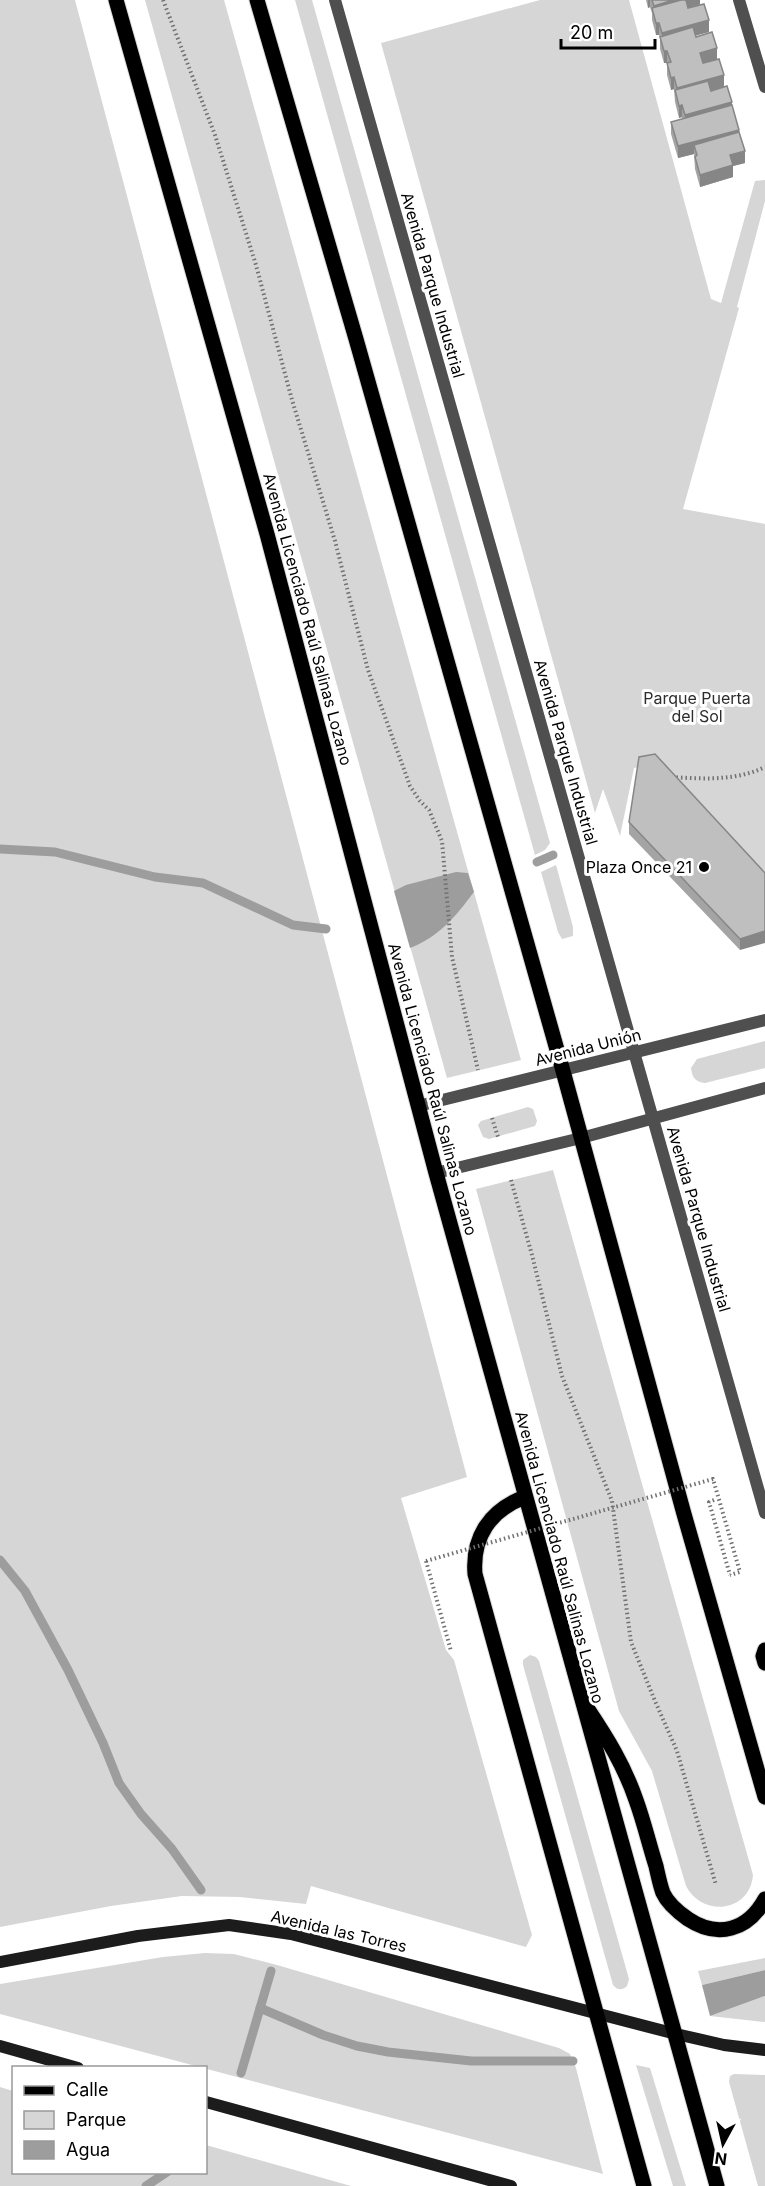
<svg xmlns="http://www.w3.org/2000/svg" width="765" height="2186" viewBox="0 0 765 2186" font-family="Inter,sans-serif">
<rect width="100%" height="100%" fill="#fff"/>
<g fill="#d6d6d6">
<path d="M0 0H75L467 1477 401 1498 446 1650 454 1660 532 1935 526 1947 311 1886 306 1904 240 1897 182 1896 111 1906 0 1927Z"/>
<path d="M145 0H224L521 1060 447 1078Z"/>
<path d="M295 0H312L550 843 545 850 535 855Z"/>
<path d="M540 0H629L711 299 721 303 755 181 765 180V201L737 307 739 308 683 509 765 524V879L658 763 634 768 620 836 603 789 595 813 381 43Z"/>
<path d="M556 865 573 927V936L562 939 558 932 541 872Z"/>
<path d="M765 1041V1068L705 1083C695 1082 692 1077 691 1068L697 1059Z"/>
<path d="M528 1107 533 1109 537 1121 535 1126 489 1139 483 1137 478 1125 481 1121Z"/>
<path d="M553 1170 753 1875C750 1912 703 1918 686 1886L652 1771 619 1711 476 1189Z"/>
<path d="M530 1655 536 1657 539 1661 629 1979 627 1986C622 1991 617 1990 613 1985L523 1665V1660Z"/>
<path d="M205 1953 234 1954 277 1965 559 2048 570 2054 576 2068 603 2174 0 2014V1984L163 1957Z"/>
<path d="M765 1958V1970L702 1985 698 1971Z"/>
<path d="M765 1996V2022L710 2016Z"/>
<path d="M636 2065 650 2068 686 2186H673Z"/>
<path d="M734 2074 765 2075V2186H758L729 2082 730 2076Z"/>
<path d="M0 2087 13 2091 14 2172H206V2145L351 2186H0Z"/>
</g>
<g fill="#9d9d9d">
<path d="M456 872 468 873 474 892C455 917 440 936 410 948L394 891 406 885Z"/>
<path d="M765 1970V1996L710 2016 702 1985Z"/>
</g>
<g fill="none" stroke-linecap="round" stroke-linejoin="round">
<g stroke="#9d9d9d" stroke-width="9">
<path d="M0 849 55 852 155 877 203 883 293 925 326 929"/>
<path d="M537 862 553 855"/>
<path d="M0 1560 25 1591 68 1670 103 1743 119 1783 141 1814 172 1849 201 1890"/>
<path d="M260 2008 323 2035 357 2046 388 2052 471 2061H573"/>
<path d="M241 2073 271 1971"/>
<path d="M146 2186 167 2172"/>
</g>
<defs>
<g id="primary">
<path d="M116 0 267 534 436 1173 717 2186"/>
<path d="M257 0 356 339 563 1071 684 1514 765 1797"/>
<path d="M525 1497C490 1510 472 1537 475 1574L644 2186"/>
<path d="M765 1650 763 1656 765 1663"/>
<path d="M587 1708C607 1738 624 1765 636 1800 644 1822 649 1844 656 1866 658 1875 660 1885 663 1893 668 1904 678 1912 688 1919 718 1939 748 1930 765 1899"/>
</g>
</defs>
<use href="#primary" stroke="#dbdbdb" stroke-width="17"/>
<g stroke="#717171" stroke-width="4" stroke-dasharray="1.5 3" stroke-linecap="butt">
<path d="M163 0 215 135 256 265 292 400 335 541 368 670 410 786 420 801 429 810 442 841 452 957 478 1070"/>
<path d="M672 777C703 779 736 781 765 767"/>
<path d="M492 1118 498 1137"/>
<path d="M511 1180 532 1255 562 1376 612 1501 631 1642 655 1701 677 1751 716 1885"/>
<path d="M714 1500 709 1502 730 1575"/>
<path d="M426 1561 451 1651"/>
</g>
<path stroke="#4f4f4f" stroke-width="12" d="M739 0 765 87"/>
<g stroke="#4f4f4f" stroke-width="12">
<path d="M335 0 765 1513"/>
<path d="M418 1106 765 1020"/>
<path d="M436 1173 581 1138 765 1088"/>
</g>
<g stroke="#1c1c1c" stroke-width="12">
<path d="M0 1962 138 1936 229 1925 291 1934 676 2034 724 2045 765 2050"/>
<path d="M0 2046 78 2068"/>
<path d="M206 2102 511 2186"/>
</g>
<use href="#primary" stroke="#000" stroke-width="15"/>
<path stroke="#717171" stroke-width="4" stroke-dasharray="1.5 3" stroke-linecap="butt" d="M426 1561 713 1479 740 1572 730 1575"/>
</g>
<g fill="#a4a4a4">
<path d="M646 0H700V4L709 32 695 35 696 37 717 59 724 87 711 90 732 105 739 132 745 163 733 166V177L700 187 695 169 694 154 678 158 671 134V122L682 119V117L679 118 675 102 674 89 671 90 667 75V63H664L660 49V39L659 35H656L652 20V13L650 7 648 8Z"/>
<path d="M629 822 765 873 740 950 629 834Z"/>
</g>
<g fill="#868686">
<path d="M648 0H650V7L648 8Z"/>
<path d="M673 0H700V4L655 17 654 6Z"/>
<path d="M709 20V32L662 45V33Z"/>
<rect x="656" y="23" width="3" height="12"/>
<path d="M717 48V60L700 65V53Z"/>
<rect x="664" y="51" width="3" height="12"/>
<path d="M724 75V87L677 100V88Z"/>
<path d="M674 77V89L671 90V78Z"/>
<path d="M732 102V114L685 127V115Z"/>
<path d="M682 105V117L679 118V106Z"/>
<path d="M739 130V142L694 145V154L678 158V146Z"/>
<path d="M745 151V163L733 166V177L700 187V175L730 155Z"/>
<path d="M765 931V943L740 950V939Z"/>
</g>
<g fill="#bfbfbf" stroke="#868686" stroke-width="1.5">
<path d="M652 0H673L654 6Z"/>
<path d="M681 0H686L688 8 704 4 709 20 662 33 659 23H656L652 8Z"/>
<path d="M693 27 696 37 712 32 717 48 700 53 703 63 719 59 724 75 677 88 674 77 671 78 667 63 671 62 667 51H664L660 37Z"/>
<path d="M708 81 711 91 727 86 732 102 685 115 682 105 679 106 675 90Z"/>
<path d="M732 105 739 130 678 146 671 122Z"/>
<path d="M739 132 745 151 730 155 733 165 700 175 695 157 697 155 694 145Z"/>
<path d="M655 754 765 873V931L740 939 629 822 639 757Z"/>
</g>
<circle fill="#000" stroke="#fff" stroke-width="2" cx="704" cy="867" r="6"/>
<g text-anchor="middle" stroke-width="6" stroke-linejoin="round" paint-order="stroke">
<g font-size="16" fill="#000" stroke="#fff">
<text transform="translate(433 285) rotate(74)" y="6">Avenida Parque Industrial</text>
<text transform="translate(308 619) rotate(75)" y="6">Avenida Licenciado Raúl Salinas Lozano</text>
<text transform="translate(566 752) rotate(74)" y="6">Avenida Parque Industrial</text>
<text transform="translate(588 1047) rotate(-14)" y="6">Avenida Unión</text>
<text transform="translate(433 1089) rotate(75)" y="6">Avenida Licenciado Raúl Salinas Lozano</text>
<text transform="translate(699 1219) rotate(74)" y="6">Avenida Parque Industrial</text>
<text transform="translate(560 1557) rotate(75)" y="6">Avenida Licenciado Raúl Salinas Lozano</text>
<text transform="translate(339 1931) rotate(13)" y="6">Avenida las Torres</text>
</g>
<g font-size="16" fill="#2d2d2d" stroke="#fff">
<text x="697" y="704">Parque Puerta<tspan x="697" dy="18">del Sol</tspan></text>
</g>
<g font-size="16" fill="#000" stroke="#fff" text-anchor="end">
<text x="692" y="873">Plaza Once 21</text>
</g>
</g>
<rect x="12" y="2066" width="195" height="108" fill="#ffffff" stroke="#999999" stroke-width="1.5"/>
<rect x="24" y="2086" width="30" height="9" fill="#000000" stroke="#999999" stroke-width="1.5"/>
<text x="66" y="2096" font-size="18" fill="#000000">Calle</text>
<rect x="24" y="2111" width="30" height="18" fill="#d6d6d6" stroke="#999999" stroke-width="1.5"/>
<text x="66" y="2126" font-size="18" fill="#000000">Parque</text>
<rect x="24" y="2141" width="30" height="18" fill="#9d9d9d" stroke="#999999" stroke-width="1.5"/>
<text x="66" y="2156" font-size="18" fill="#000000">Agua</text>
<g transform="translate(723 2144) rotate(188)" stroke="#ffffff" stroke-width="4.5" paint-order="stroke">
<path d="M0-4.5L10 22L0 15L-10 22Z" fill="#000000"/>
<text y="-9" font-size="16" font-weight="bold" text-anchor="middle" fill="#000000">N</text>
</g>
<path d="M561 39v9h94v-9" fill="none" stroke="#000000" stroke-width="3"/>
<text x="570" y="39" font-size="18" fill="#000000" stroke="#ffffff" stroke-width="4.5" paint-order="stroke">20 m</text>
</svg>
